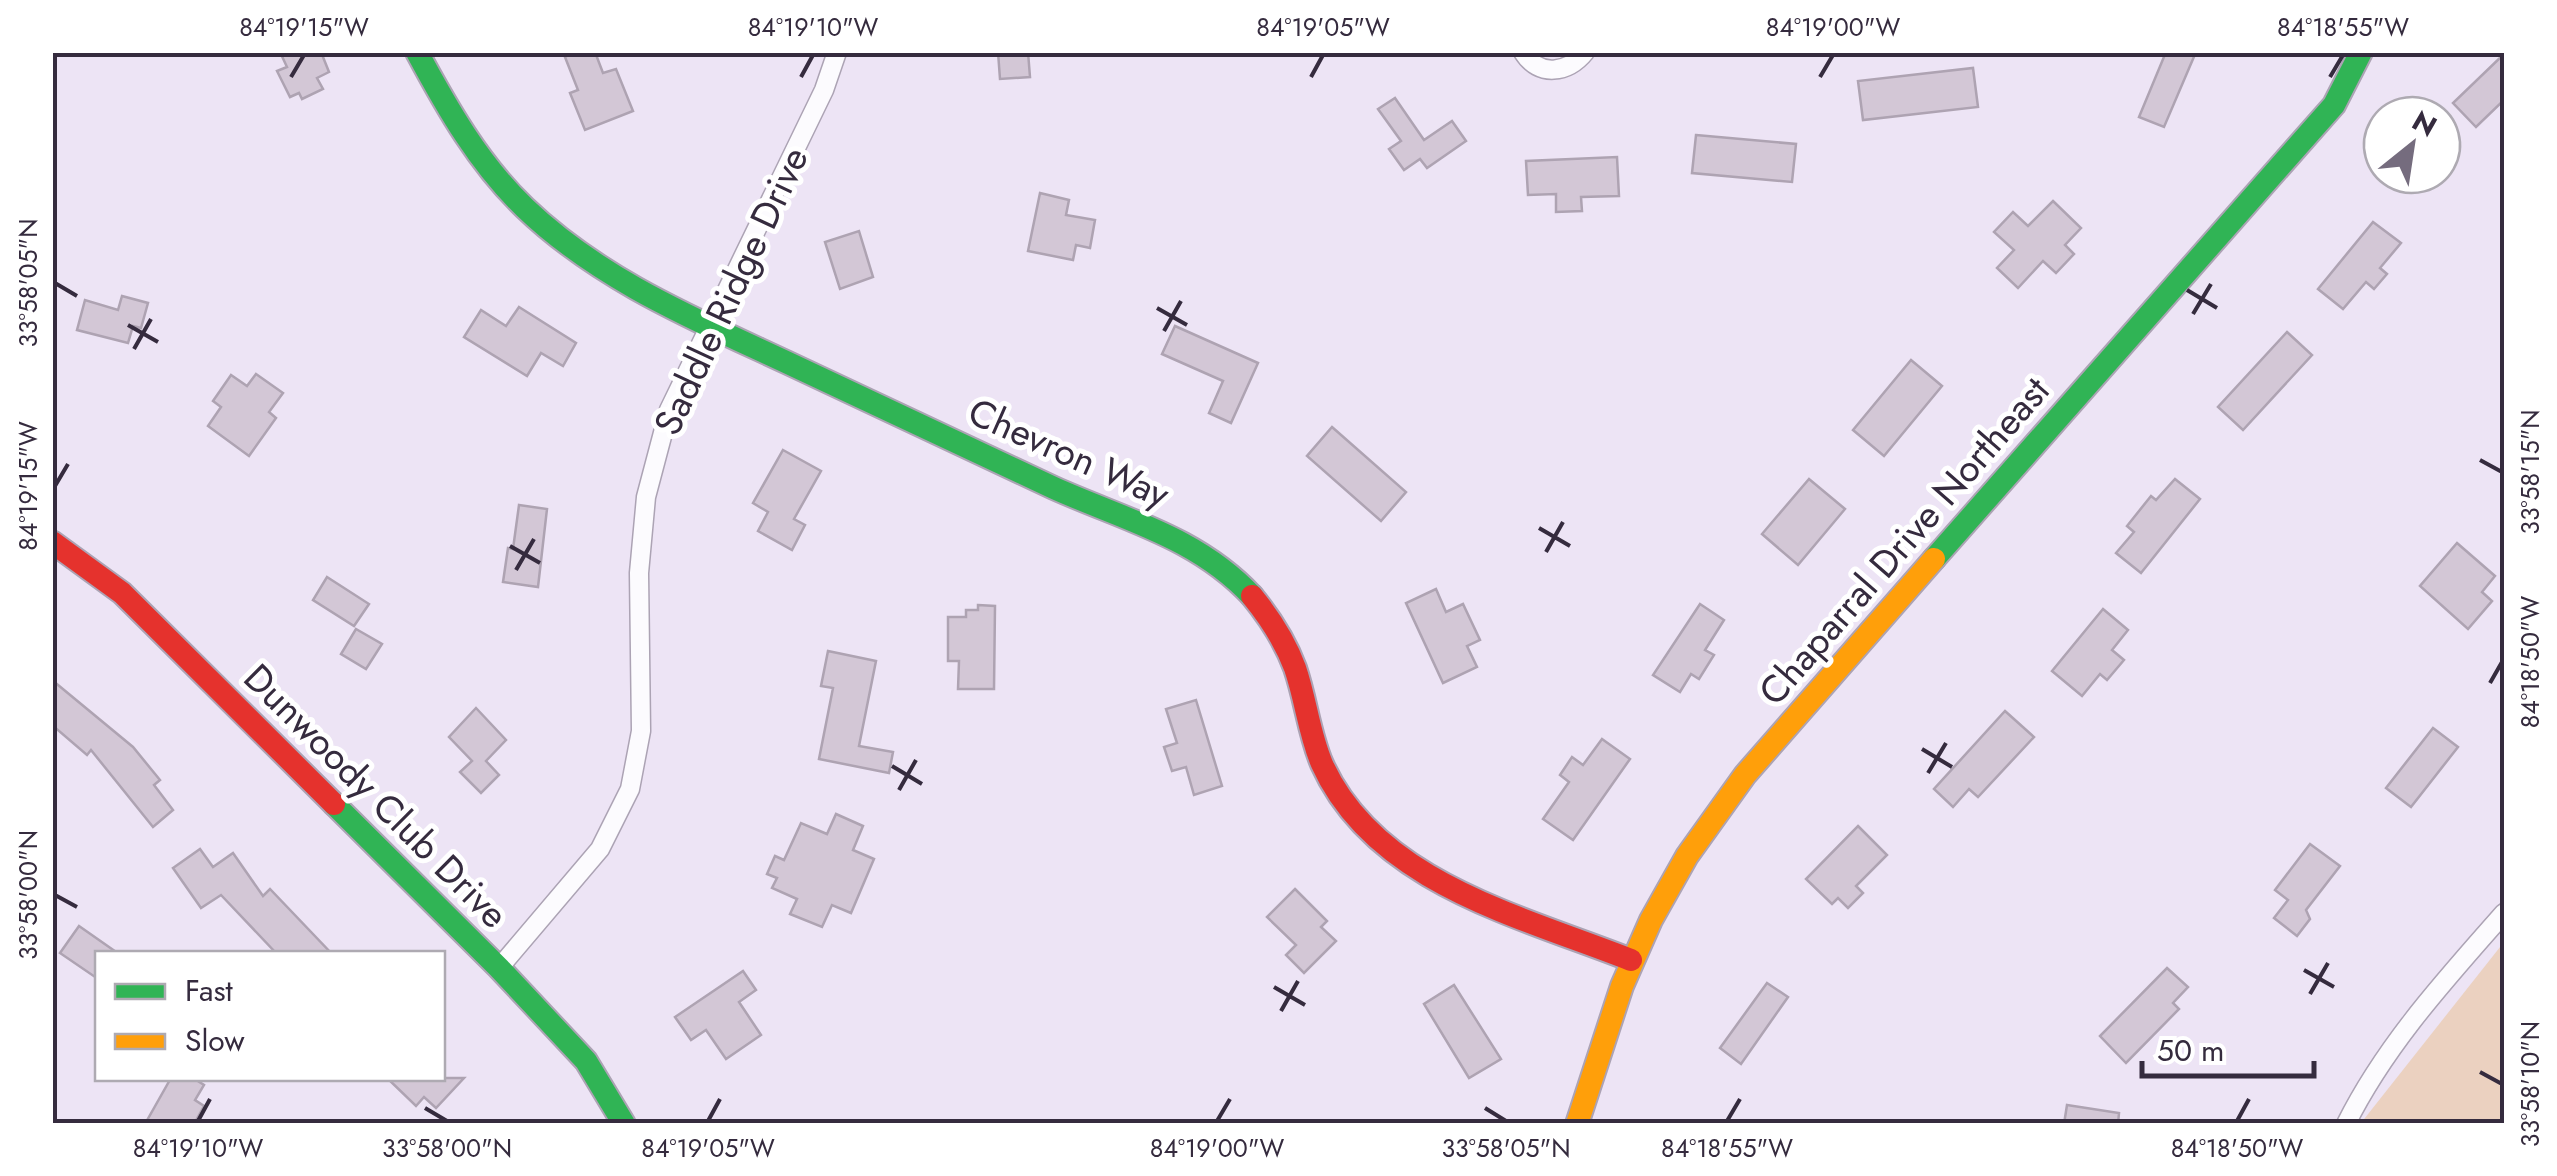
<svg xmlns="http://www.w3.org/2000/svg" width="2557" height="1176" viewBox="0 0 2557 1176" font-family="Jost,sans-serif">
<rect width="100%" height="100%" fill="#ede4f5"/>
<path fill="#ebd1c0" d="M2504 942V1123H2361Z"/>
<g fill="#d3c7d6" stroke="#aea3b2" stroke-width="2.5">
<path d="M280 52H321L329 72 317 78 323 89 302 99 299 93 290 97 277 71 287 67Z"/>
<path d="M575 52H595L603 73 616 69 633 111 585 130 570 93 578 90 565 57Z"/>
<path d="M998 52H1028L1030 77 1000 79Z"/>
<path d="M2166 52H2196L2164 127 2139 117Z"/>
<path d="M2504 54V100L2476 127 2453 103Z"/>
<path d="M1973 68 1978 107 1863 120 1858 81Z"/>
<path d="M1395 98 1424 140 1452 121 1466 141 1427 168 1420 159 1404 170 1389 149 1401 141 1378 109Z"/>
<path d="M1696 135 1796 144 1792 182 1692 173Z"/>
<path d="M1617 157 1619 196 1581 197 1582 211 1556 212V194L1528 195 1526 161Z"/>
<path d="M1040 193 1069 200 1066 215 1095 220 1090 248 1076 245 1073 260 1028 251Z"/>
<path d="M2053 201 2081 228 2065 245 2074 254 2056 273 2043 261 2018 288 1997 268 2014 250 1994 232 2013 212 2028 226Z"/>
<path d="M2373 222 2401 243 2380 268 2387 274 2374 289 2366 282 2343 309 2318 289Z"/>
<path d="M859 231 873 277 840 289 825 242Z"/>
<path d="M122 296 148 303 141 328 133 326 128 343 77 330 85 300 118 310Z"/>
<path d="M519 307 576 343 563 366 541 353 527 376 464 337 481 310 506 326Z"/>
<path d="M1175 326 1258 363 1231 423 1209 413 1223 381 1162 354Z"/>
<path d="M2287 332 2312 355 2243 430 2218 407Z"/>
<path d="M1911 360 1942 386 1884 456 1853 430Z"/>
<path d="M256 374 283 393 269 412 276 418 249 456 208 426 221 407 213 401 231 375 247 386Z"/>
<path d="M1332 427 1406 492 1381 521 1307 456Z"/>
<path d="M783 450 821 471 794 519 805 525 792 550 758 531 768 512 753 503Z"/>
<path d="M1809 479 1845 509 1798 565 1762 534Z"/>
<path d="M2175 479 2200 499 2141 573 2116 553 2134 532 2127 526 2151 496 2156 500Z"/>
<path d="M519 505 547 509 538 587 503 582 508 548 513 549Z"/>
<path d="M2457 543 2495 576 2482 592 2492 601 2468 629 2420 586Z"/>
<path d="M327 577 369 604 354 626 313 600Z"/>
<path d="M1436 589 1446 612 1463 604 1480 640 1467 646 1477 667 1443 683 1406 603Z"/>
<path d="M1700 604 1724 620 1705 650 1714 655 1699 679 1691 674 1680 692 1653 675Z"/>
<path d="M978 605 995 606 994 689H958L959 661H948V617H966V610H978Z"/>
<path d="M2103 609 2128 630 2112 650 2124 660 2107 680 2100 674 2082 696 2052 671Z"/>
<path d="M356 629 382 644 366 669 341 654Z"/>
<path d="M828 651 876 661 859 746 893 752 889 773 819 759 833 688 821 686Z"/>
<path d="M52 680 133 747 160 780 154 785 173 810 153 827 91 750 87 755 52 725Z"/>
<path d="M1196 700 1222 786 1194 795 1186 767 1172 771 1164 747 1177 743 1166 709Z"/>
<path d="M476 708 506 740 486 761 499 775 481 793 460 772 472 761 449 737Z"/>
<path d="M2005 711 2034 737 1978 797 1969 789 1953 807 1934 789Z"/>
<path d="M2433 728 2458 747 2411 807 2386 788Z"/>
<path d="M1602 739 1630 759 1573 840 1543 819 1569 782 1560 775 1572 757 1583 765Z"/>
<path d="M836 814 863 826 853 850 874 859 851 913 832 905 822 927 790 914 797 899 772 888 777 878 767 874 775 856 784 860 801 823 827 834Z"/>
<path d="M1858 826 1887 855 1856 886 1863 893 1848 908 1838 898 1832 904 1806 879Z"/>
<path d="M2310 844 2340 866 2306 910 2310 919 2297 936 2274 918 2288 900 2275 890Z"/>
<path d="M200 849 213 867 233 853 263 896 270 889 332 954H277L221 895 201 908 173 868Z"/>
<path d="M1295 889 1327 921 1321 927 1336 941 1304 973 1286 955 1296 945 1267 917Z"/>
<path d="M79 926 119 954H98V979L60 953Z"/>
<path d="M2167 968 2188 987 2173 1003 2179 1009 2126 1063 2100 1036Z"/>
<path d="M743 971 756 990 739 1002 761 1035 726 1059 706 1030 691 1040 675 1017Z"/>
<path d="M1767 983 1788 997 1741 1064 1720 1048Z"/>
<path d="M1454 985 1501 1059 1469 1078 1424 1004Z"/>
<path d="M171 1078H193L204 1085 195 1100 204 1106 194 1124H145Z"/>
<path d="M387 1078H464L436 1108 424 1097 416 1106Z"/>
<path d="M2067 1105 2119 1113 2118 1124H2064Z"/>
</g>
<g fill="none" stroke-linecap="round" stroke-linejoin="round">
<defs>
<g id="street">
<path d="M1523 52C1539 78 1568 73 1585 52"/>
<path d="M499 968 600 849 630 789 641 731 639 573 646 497 669 410 824 90 837 52"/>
<path d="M2346 1124C2386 1044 2446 979 2504 913"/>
</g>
<g id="fast">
<path d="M417 52C447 108 479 164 525 208 599 279 694 319 786 362 875 404 964 446 1054 488 1125 520 1197 537 1252 596"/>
<path d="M1934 559 2334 105 2361 52"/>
<path d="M334 804 499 968 586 1061 624 1124"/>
</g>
<path id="slow" d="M1577 1124 1622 986 1651 920 1687 856 1745 775 1934 559"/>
<g id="jam">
<path d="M52 542 122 593 334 804"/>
<path d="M1252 596C1270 618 1285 641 1295 668 1306 700 1309 734 1322 764 1375 882 1520 916 1631 960"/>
</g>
</defs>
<use href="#street" stroke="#aca3b4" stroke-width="21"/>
<use href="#fast" stroke="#aca3b4" stroke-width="26"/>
<use href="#slow" stroke="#aca3b4" stroke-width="26"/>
<use href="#jam" stroke="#aca3b4" stroke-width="26"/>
<use href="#street" stroke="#fcfbfe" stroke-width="18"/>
<use href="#fast" stroke="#30b455" stroke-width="22"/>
<use href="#slow" stroke="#ff9f0a" stroke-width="22"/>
<use href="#jam" stroke="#e5322d" stroke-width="22"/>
</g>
<path fill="none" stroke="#352b3e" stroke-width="4" d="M291 77 304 55M801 77 813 55M1311 77 1323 55M1820 77 1833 55M2330 77 2343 55M55 283 77 296M2187 290 2217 308M1157 308 1187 325M2193 314 2211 284M128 325 158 342M1164 331 1181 301M134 349 151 319M2480 460 2502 472M55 486 68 464M1539 528 1570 546M510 546 540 563M1546 552 1563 522M516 570 534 539M2490 683 2502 662M1922 749 1952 767M892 766 922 784M1928 773 1946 743M899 790 916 760M55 895 77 907M2304 970 2334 987M1274 987 1305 1005M2310 994 2328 963M1281 1011 1298 981M2480 1072 2502 1084M425 1108 447 1121M1485 1108 1506 1121M198 1121 210 1099M708 1121 720 1099M1217 1121 1230 1099M1727 1121 1740 1099M2237 1121 2249 1099"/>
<g text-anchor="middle" stroke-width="10" stroke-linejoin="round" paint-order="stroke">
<g font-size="38" fill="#352b3e" stroke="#fff">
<text transform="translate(731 291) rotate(-65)" y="13">Saddle Ridge Drive</text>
<text transform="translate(1069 453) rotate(24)" y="13">Chevron Way</text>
<text transform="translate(1904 541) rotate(-49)" y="13">Chaparral Drive Northeast</text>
<text transform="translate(376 796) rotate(45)" y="13">Dunwoody Club Drive</text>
</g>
</g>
<rect width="2557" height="1176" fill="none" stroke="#ffffff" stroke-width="110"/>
<rect x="95" y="951" width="350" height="130" fill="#ffffff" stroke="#aeaab2" stroke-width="2.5"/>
<rect x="115" y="984" width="50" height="15" fill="#30b455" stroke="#aeaab2" stroke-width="2.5"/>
<text x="185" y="1001" font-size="30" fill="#352b3e">Fast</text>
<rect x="115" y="1034" width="50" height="15" fill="#ff9f0a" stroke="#aeaab2" stroke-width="2.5"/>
<text x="185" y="1051" font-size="30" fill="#352b3e">Slow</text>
<g transform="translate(2412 145) rotate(30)"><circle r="48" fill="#ffffff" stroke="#aeaab2" stroke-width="2.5"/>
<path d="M0-8L18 38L0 25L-18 38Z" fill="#756c7e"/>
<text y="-15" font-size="28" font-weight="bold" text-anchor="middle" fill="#352b3e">N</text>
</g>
<path d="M2142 1061v15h172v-15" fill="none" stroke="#352b3e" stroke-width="5"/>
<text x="2157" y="1061" font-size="30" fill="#352b3e" stroke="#ffffff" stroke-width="8" paint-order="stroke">50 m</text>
<rect x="55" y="55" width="2447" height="1066" fill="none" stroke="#352b3e" stroke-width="4"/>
<g font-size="25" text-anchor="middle" fill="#352b3e">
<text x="304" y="36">84°19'15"W</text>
<text x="813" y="36">84°19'10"W</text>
<text x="1323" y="36">84°19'05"W</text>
<text x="1833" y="36">84°19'00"W</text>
<text x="2343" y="36">84°18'55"W</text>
<text transform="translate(28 283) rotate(-90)" y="9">33°58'05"N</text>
<text transform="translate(2530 472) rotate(-90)" y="9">33°58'15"N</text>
<text transform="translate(28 486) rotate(-90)" y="9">84°19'15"W</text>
<text transform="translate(2530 662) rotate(-90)" y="9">84°18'50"W</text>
<text transform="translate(28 895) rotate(-90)" y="9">33°58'00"N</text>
<text transform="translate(2530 1084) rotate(-90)" y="9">33°58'10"N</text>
<text x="198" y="1157">84°19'10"W</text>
<text x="447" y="1157">33°58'00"N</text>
<text x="708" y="1157">84°19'05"W</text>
<text x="1217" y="1157">84°19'00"W</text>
<text x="1506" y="1157">33°58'05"N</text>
<text x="1727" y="1157">84°18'55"W</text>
<text x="2237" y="1157">84°18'50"W</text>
</g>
</svg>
